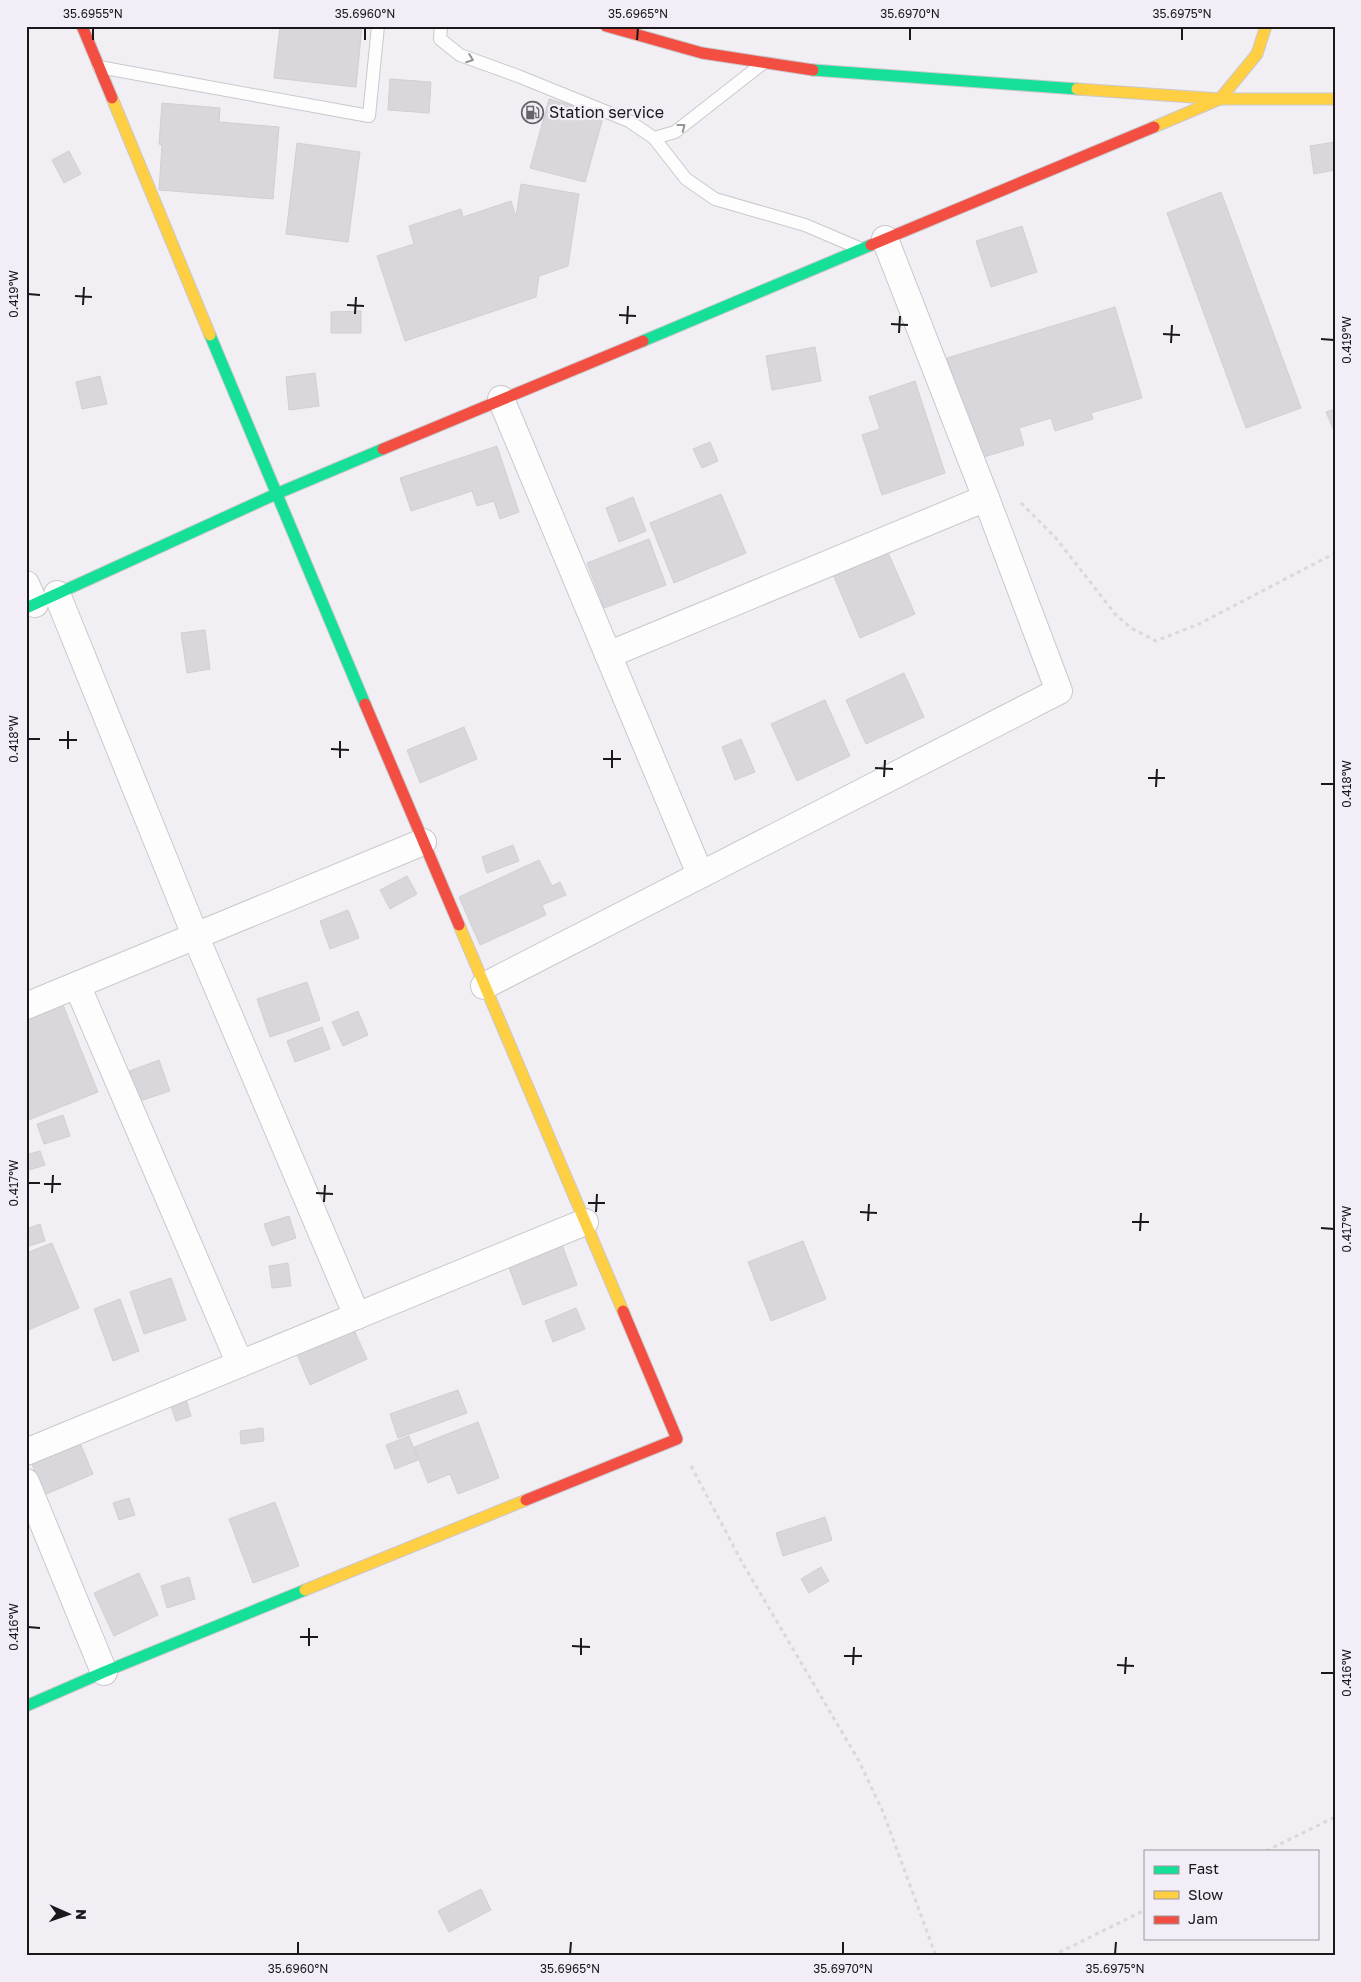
<svg xmlns="http://www.w3.org/2000/svg" width="1361" height="1982" viewBox="0 0 1361 1982" font-family="'Golos Text',sans-serif">
<rect width="100%" height="100%" fill="#f2eff4"/>
<g fill="#d9d7db" stroke="#d1cfd2">
<path d="M280 26H362L356 87 274 78Z"/>
<path d="M390 79 431 82 429 113 388 110Z"/>
<path d="M549 99 604 114 585 182 530 168Z"/>
<path d="M162 103 220 108 219 122 279 127 273 199 159 190 162 145 159 144Z"/>
<path d="M1335 142V170L1314 174 1310 146Z"/>
<path d="M297 143 360 152 348 242 286 234Z"/>
<path d="M69 151 81 174 64 183 52 160Z"/>
<path d="M521 184 579 194 568 266 539 276 536 297 405 341 377 256 414 244 409 226 461 209 463 217 511 201 516 217Z"/>
<path d="M1221 192 1301 408 1246 428 1167 213Z"/>
<path d="M1022 226 1037 272 991 287 976 241Z"/>
<path d="M1115 307 1142 398 1091 413 1093 419 1055 431 1051 418 1019 428 1024 445 977 459 947 358Z"/>
<path d="M361 311V333H331V312Z"/>
<path d="M815 347 821 381 772 390 766 356Z"/>
<path d="M315 373 319 406 289 410 286 377Z"/>
<path d="M100 376 107 404 82 409 76 382Z"/>
<path d="M915 381 945 473 882 495 862 435 880 429 869 397Z"/>
<path d="M1335 409V433L1326 412Z"/>
<path d="M710 442 718 461 702 468 693 449Z"/>
<path d="M497 446 519 512 500 519 494 501 477 506 472 491 411 511 400 478Z"/>
<path d="M721 494 746 553 674 583 650 523Z"/>
<path d="M633 497 646 531 619 542 606 508Z"/>
<path d="M649 539 666 585 604 608 587 563Z"/>
<path d="M886 548 915 614 860 638 832 572Z"/>
<path d="M205 630 210 669 187 673 181 633Z"/>
<path d="M904 673 924 717 866 744 846 700Z"/>
<path d="M825 700 850 756 797 781 771 724Z"/>
<path d="M464 727 477 759 420 783 407 750Z"/>
<path d="M741 739 755 772 735 780 722 747Z"/>
<path d="M513 845 519 861 487 873 482 857Z"/>
<path d="M539 860 552 886 560 882 566 895 542 905 546 915 480 945 459 897Z"/>
<path d="M407 876 417 894 390 909 380 890Z"/>
<path d="M348 910 359 938 330 949 320 921Z"/>
<path d="M307 982 320 1020 270 1037 257 999Z"/>
<path d="M61 1000 98 1092 26 1121V1014Z"/>
<path d="M358 1011 368 1035 343 1046 332 1022Z"/>
<path d="M322 1027 330 1049 295 1062 287 1041Z"/>
<path d="M159 1060 170 1091 137 1102 127 1072Z"/>
<path d="M63 1115 70 1136 44 1144 37 1124Z"/>
<path d="M40 1151 45 1165 26 1171V1155Z"/>
<path d="M289 1216 296 1238 272 1246 264 1224Z"/>
<path d="M40 1224 45 1241 26 1247V1229Z"/>
<path d="M559 1237 577 1285 523 1305 505 1257Z"/>
<path d="M803 1241 826 1299 771 1321 748 1262Z"/>
<path d="M52 1243 79 1308 26 1331V1253Z"/>
<path d="M288 1263 291 1286 272 1288 269 1266Z"/>
<path d="M171 1278 186 1320 144 1334 130 1292Z"/>
<path d="M120 1299 139 1351 113 1361 94 1309Z"/>
<path d="M576 1308 585 1329 553 1342 545 1321Z"/>
<path d="M350 1321 367 1359 310 1385 294 1347Z"/>
<path d="M458 1390 467 1413 398 1438 390 1414Z"/>
<path d="M185 1396 191 1416 176 1421 169 1401Z"/>
<path d="M478 1422 499 1478 458 1494 450 1474 428 1483 414 1447Z"/>
<path d="M263 1428 264 1441 241 1444 240 1431Z"/>
<path d="M409 1436 418 1460 395 1469 386 1445Z"/>
<path d="M78 1438 93 1474 44 1495 30 1459Z"/>
<path d="M129 1498 135 1515 119 1520 113 1503Z"/>
<path d="M275 1502 299 1566 253 1583 229 1519Z"/>
<path d="M825 1517 832 1540 783 1556 776 1533Z"/>
<path d="M821 1567 829 1581 809 1593 801 1579Z"/>
<path d="M139 1573 158 1615 114 1636 94 1593Z"/>
<path d="M189 1577 195 1599 167 1608 161 1586Z"/>
<path d="M481 1889 491 1910 449 1932 438 1911Z"/>
</g>
<g fill="none" stroke-linecap="round" stroke-linejoin="round">
<defs>
<g id="lane">
<path d="M441 26 440 39 460 55 518 76 629 121 654 138 675 132 762 64"/>
<path d="M99 67 369 116 378 26"/>
<path d="M654 138 686 179 715 199 805 225 859 248"/>
</g>
<g id="street">
<path d="M501 399 700 874"/>
<path d="M26 584 35 604"/>
<path d="M57 594 195 935 357 1316"/>
<path d="M608 655 986 498"/>
<path d="M77 985 240 1364"/>
<path d="M484 986 1059 691 986 498 885 239"/>
<path d="M26 1006 423 842"/>
<path d="M26 1452 585 1222"/>
<path d="M26 1482 104 1672"/>
</g>
<g id="fast">
<path d="M813 70 1077 89"/>
<path d="M210 335 365 704"/>
<path d="M643 341 871 245"/>
<path d="M26 608 276 494 383 449"/>
<path d="M26 1706 104 1672 305 1590"/>
</g>
<g id="slow">
<path d="M1077 89 1220 99H1335"/>
<path d="M112 98 210 335"/>
<path d="M1154 127 1220 99 1257 54 1266 26"/>
<path d="M459 925 623 1311"/>
<path d="M305 1590 526 1500"/>
</g>
<g id="jam">
<path d="M82 26 112 98"/>
<path d="M606 26 702 53 813 70"/>
<path d="M871 245 1154 127"/>
<path d="M383 449 643 341"/>
<path d="M365 704 459 925"/>
<path d="M526 1500 677 1439 623 1311"/>
</g>
</defs>
<use href="#lane" stroke="#cac8cc" stroke-width="14"/>
<use href="#street" stroke="#cac8cc" stroke-width="28"/>
<use href="#fast" stroke="#cac8cc" stroke-width="13"/>
<use href="#slow" stroke="#cac8cc" stroke-width="13"/>
<use href="#jam" stroke="#cac8cc" stroke-width="13"/>
<g stroke="#d9d8da" stroke-width="3" stroke-dasharray="4 4" stroke-linecap="butt">
<path d="M1021 503 1055 537 1116 615 1131 628 1156 641 1199 624 1335 553"/>
<path d="M691 1466 743 1564 859 1761 883 1812 936 1956"/>
<path d="M1266 1851 1335 1817"/>
<path d="M1052 1956 1145 1910"/>
</g>
<use href="#lane" stroke="#fdfdfd" stroke-width="12"/>
<use href="#street" stroke="#fdfdfd" stroke-width="26"/>
<use href="#fast" stroke="#16e098" stroke-width="11"/>
<use href="#slow" stroke="#ffcf43" stroke-width="11"/>
<use href="#jam" stroke="#f24e42" stroke-width="11"/>
</g>
<defs><path id="oneway-chevron" d="M-2-3.5L2.5 0L-2 3.5" fill="none" stroke-width="1.6" stroke-linecap="round" stroke-linejoin="round" transform="scale(1.25)"/></defs>
<g stroke="#979697">
<use href="#oneway-chevron" transform="translate(470 59) rotate(20)"/>
<use href="#oneway-chevron" transform="translate(682 127) rotate(-38)"/>
</g>
<path fill="none" stroke="#1a181b" stroke-width="2" d="M93 40V28M365 40V28M637 40 638 28M910 40V28M1182 40V28M28 294 40 295M75 296 92 297M83 305 84 287M347 305 364 306M355 314 356 297M619 315 636 316M627 324 628 306M891 324 908 325M899 333 900 316M1163 334 1180 335M1321 339 1334 340M1171 343 1172 325M28 739H40M59 740H77M68 749V731M331 749 349 750M340 758V741M603 759H621M612 768V750M875 768 893 769M884 777 885 760M1148 778H1165M1321 784H1334M1156 787 1157 769M28 1183H40M44 1184H61M52 1193 53 1175M316 1193 333 1194M324 1202 325 1185M588 1203H605M596 1212 597 1194M860 1212 877 1213M868 1221 869 1204M1132 1222H1149M1321 1228 1334 1229M1140 1231 1141 1213M28 1627 40 1628M300 1637H318M309 1646V1628M572 1646 590 1647M581 1655V1638M844 1656H862M853 1665 854 1647M1117 1665 1134 1666M1321 1673H1334M1125 1674 1126 1657M298 1954V1942M570 1954 571 1942M843 1954V1942M1115 1954 1116 1942"/>
<defs>
<symbol id="fuel-ring" viewBox="-11 -11 22 22"><circle r="9.5" fill="#f2edf6" stroke="#666367" stroke-width="1.5"/><path d="M-5.5-6h7V0h2V4h1.3V-2.5L3-4.5l.8-.8L6-3V5H2.5V1h-1V6h-7ZM-4.2-4.7v3.2H.2V-4.7Z" fill="#666367"/></symbol>
</defs>
<g fill-rule="evenodd">
<use href="#fuel-ring" x="520" y="100" width="25" height="25"/>
</g>
<g text-anchor="middle" stroke-width="4.5" stroke-linejoin="round" paint-order="stroke">
<g font-size="16" fill="#1a181b" stroke="#f2edf6" text-anchor="start">
<text x="549" y="118">Station service</text>
</g>
</g>
<rect width="1361" height="1982" fill="none" stroke="#f2edf6" stroke-width="55"/>
<rect x="1144" y="1850" width="175" height="90" fill="#f2edf6" stroke="#9c989e"/>
<rect x="1154" y="1866" width="25" height="8" fill="#16e098" stroke="#9c989e"/>
<text x="1188" y="1874" font-size="15" fill="#1a181b">Fast</text>
<rect x="1154" y="1891" width="25" height="8" fill="#ffcf43" stroke="#9c989e"/>
<text x="1188" y="1900" font-size="15" fill="#1a181b">Slow</text>
<rect x="1154" y="1916" width="25" height="8" fill="#f24e42" stroke="#9c989e"/>
<text x="1188" y="1924" font-size="15" fill="#1a181b">Jam</text>
<g transform="translate(68 1914) rotate(92)" stroke="#f2edf6" stroke-width="4" paint-order="stroke">
<path d="M0-4L9 19L0 12L-9 19Z" fill="#1a181b"/>
<text y="-8" font-size="14" font-weight="bold" text-anchor="middle" fill="#1a181b">N</text>
</g>
<rect x="28" y="28" width="1306" height="1926" fill="none" stroke="#1a181b" stroke-width="2"/>
<g font-size="12" text-anchor="middle" fill="#1a181b">
<text x="93" y="18">35.6955°N</text>
<text x="365" y="18">35.6960°N</text>
<text x="638" y="18">35.6965°N</text>
<text x="910" y="18">35.6970°N</text>
<text x="1182" y="18">35.6975°N</text>
<text transform="translate(14 294) rotate(-90)" y="4">0.419°W</text>
<text transform="translate(1347 340) rotate(-90)" y="4">0.419°W</text>
<text transform="translate(14 739) rotate(-90)" y="4">0.418°W</text>
<text transform="translate(1347 784) rotate(-90)" y="4">0.418°W</text>
<text transform="translate(14 1183) rotate(-90)" y="4">0.417°W</text>
<text transform="translate(1347 1229) rotate(-90)" y="4">0.417°W</text>
<text transform="translate(14 1627) rotate(-90)" y="4">0.416°W</text>
<text transform="translate(1347 1673) rotate(-90)" y="4">0.416°W</text>
<text x="298" y="1973">35.6960°N</text>
<text x="570" y="1973">35.6965°N</text>
<text x="843" y="1973">35.6970°N</text>
<text x="1115" y="1973">35.6975°N</text>
</g>
</svg>
